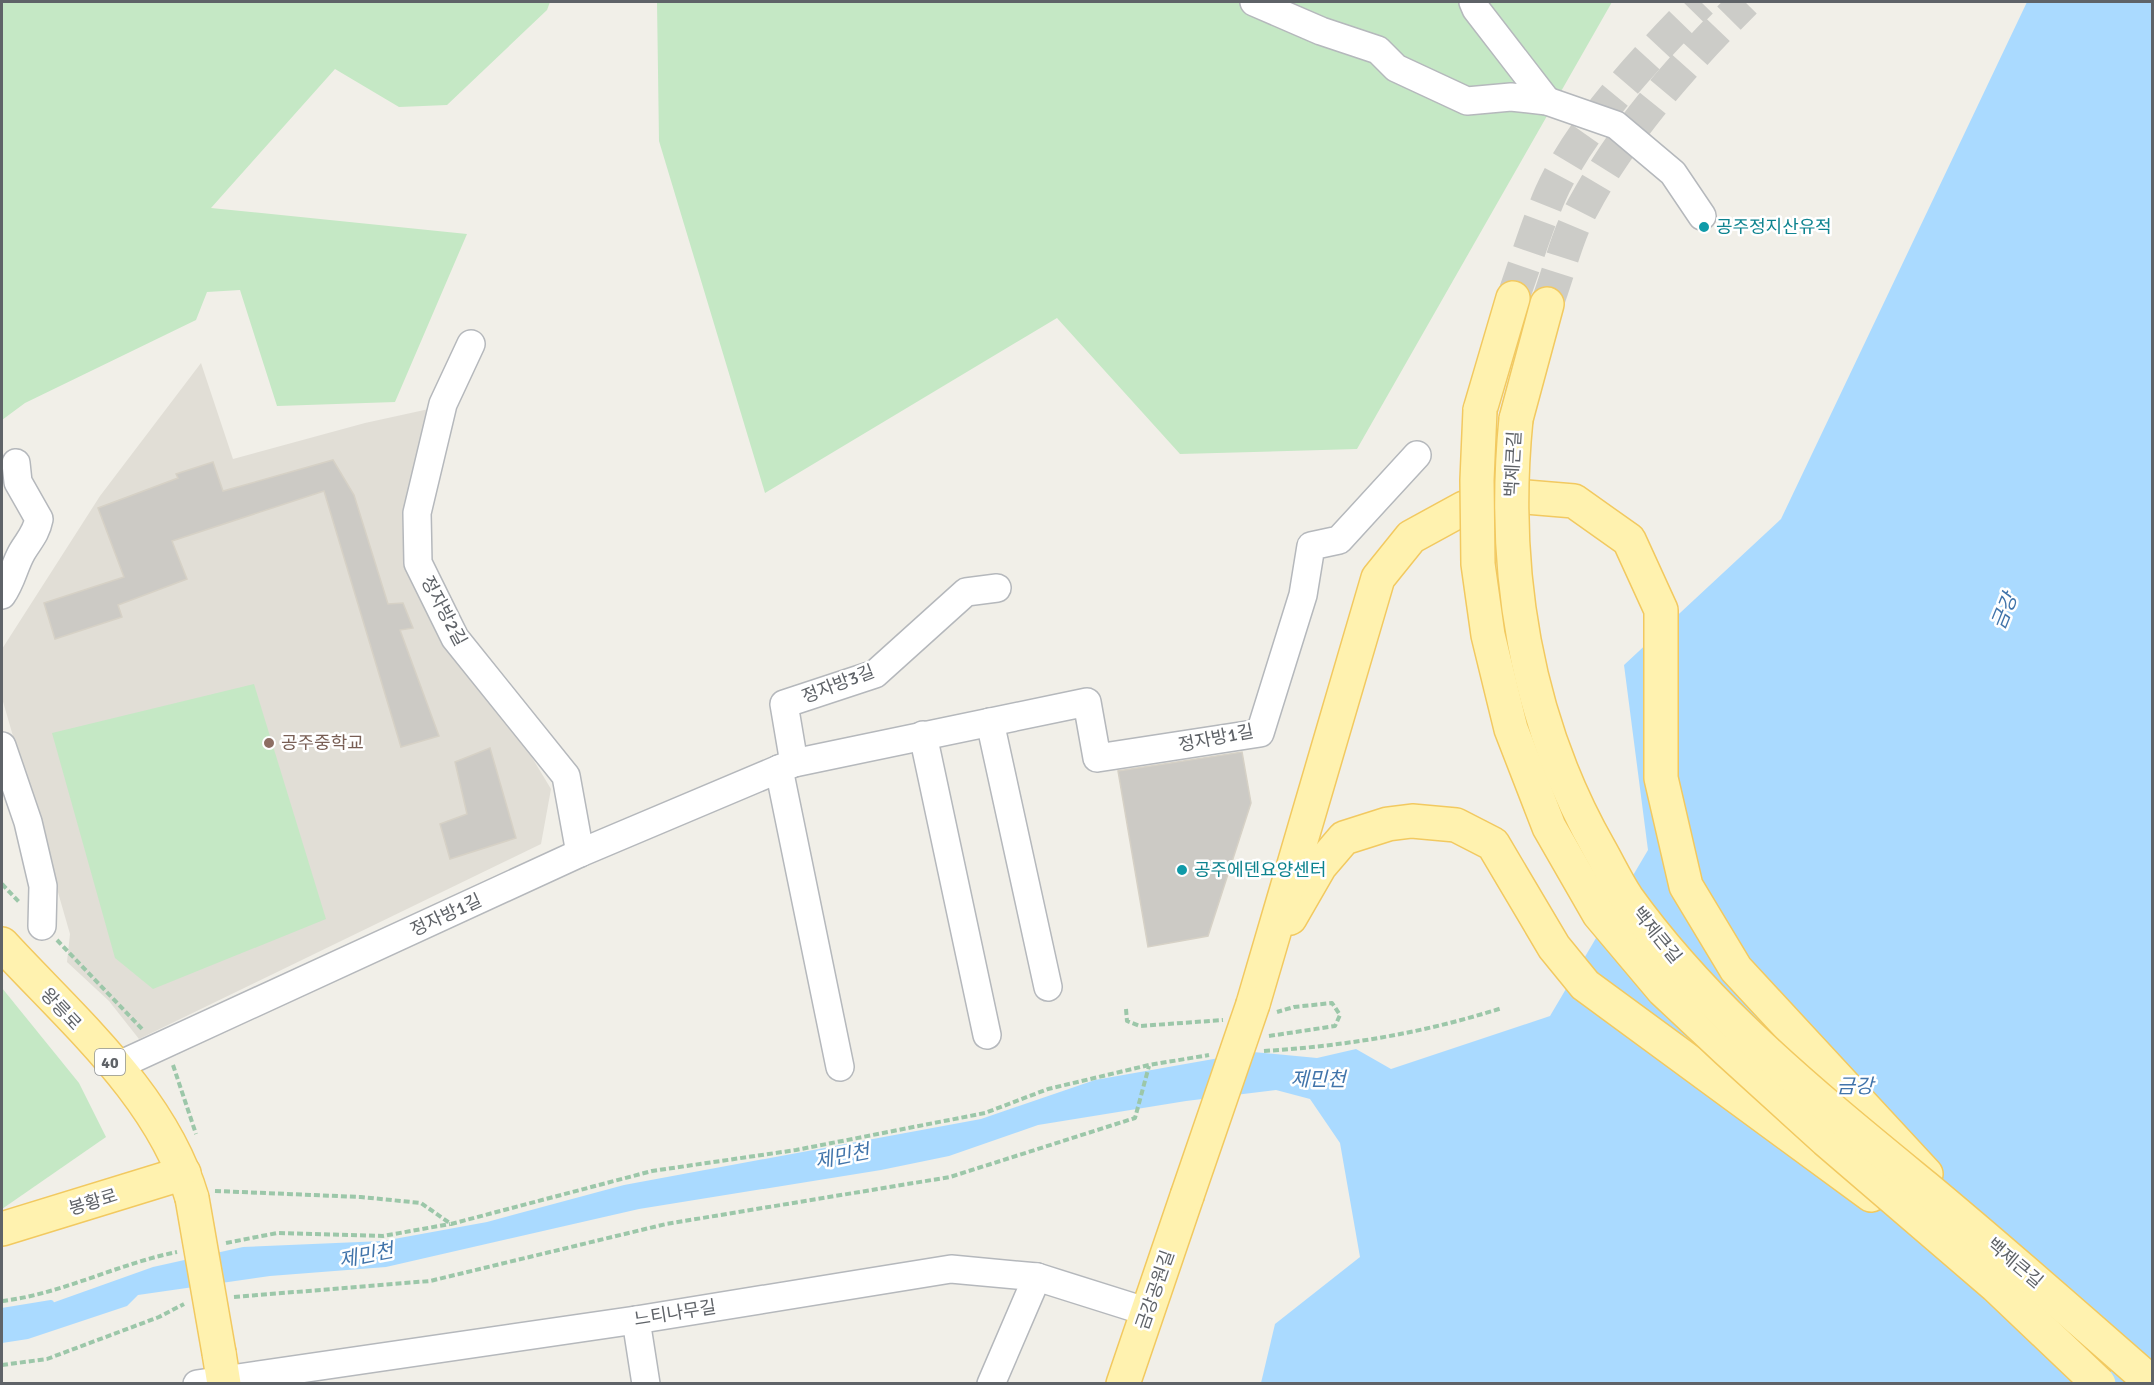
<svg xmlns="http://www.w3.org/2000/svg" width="2154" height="1385" viewBox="0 0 2154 1385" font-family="Signika,'Noto Sans KR',sans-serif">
<rect width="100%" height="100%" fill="#f1efe8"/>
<path fill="#e1ded6" d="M201 363 233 459 365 423 429 409 431 590 551 789 541 844 139 1039 109 1001 67 962 70 934 2 698V649L100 496Z"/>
<g fill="#c5e8c5">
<path d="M2 2H550L547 10 447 105 399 107 335 69 211 208 467 234 395 402 277 406 240 290 207 292 196 320 25 403 2 420Z"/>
<path d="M657 2H1612L1357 449 1180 454 1057 318 765 493 659 141Z"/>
<path d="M254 684 326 919 153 989 115 958 52 733Z"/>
<path d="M2 988 79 1083 106 1137 2 1209Z"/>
</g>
<path fill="#aadaff" d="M2027 2H2152V1383H1261L1275 1324 1360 1257 1340 1143 1310 1099 1276 1090 1186 1101 1038 1125 949 1156 881 1170 639 1209 386 1267 270 1276 138 1295 127 1306 28 1339 2 1343V1311L52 1303 153 1267 243 1247 383 1241 487 1222 624 1185 981 1119 1095 1080 1253 1052 1317 1058 1356 1049 1391 1069 1550 1016 1648 850 1624 665 1781 519Z"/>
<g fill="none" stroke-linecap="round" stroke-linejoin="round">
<path stroke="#aadaff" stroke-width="6" d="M2 1311 51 1303"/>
</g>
<g fill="#cccac5" stroke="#d6d1c6" stroke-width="1.5">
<path d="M333 460 354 495 388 604 403 603 413 628 400 630 439 736 401 747 324 491 172 541 187 579 118 605 122 617 55 639 44 603 124 577 98 508 178 478 176 474 213 462 223 491Z"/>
<path d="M490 748 516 838 450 859 440 824 467 814 455 762Z"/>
<path d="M1242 752 1251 803 1208 936 1148 947 1118 771Z"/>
</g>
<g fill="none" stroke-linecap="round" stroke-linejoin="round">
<g stroke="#ccccc8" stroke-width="33" stroke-dasharray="33 16" stroke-linecap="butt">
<path d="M1513 298C1525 264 1536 228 1550 195 1580 126 1649 55 1701 2"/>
<path d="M1547 304C1559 272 1567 235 1584 205 1625 129 1684 63 1745 2"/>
</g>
<defs>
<g id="minor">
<path d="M1254 2 1321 31 1378 50 1396 68 1467 101 1511 97 1547 101 1616 125 1673 173 1702 216"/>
<path d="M1473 2 1476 9 1547 101"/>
<path d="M471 344 443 404 417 513 418 563 455 638 566 776 580 853"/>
<path d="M2 595C12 581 14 566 22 552 29 540 36 534 39 519L18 482 16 463"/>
<path d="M990 722 1048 987"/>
<path d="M923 735 987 1035"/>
<path d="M2 746 28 822 43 886 42 926"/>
<path d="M794 763 784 704 875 674 966 592 997 588"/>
<path d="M779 769 840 1067"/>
<path d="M115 1067 580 853 779 769 794 763 1087 702 1097 758 1260 733 1303 595 1311 546 1339 540 1417 455"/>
<path d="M636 1320 646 1384"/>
<path d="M197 1384 636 1320 951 1269 1037 1277 1148 1312"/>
<path d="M991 1384 1037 1277"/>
</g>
<g id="major">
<path d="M1480 410 1513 298"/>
<path d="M1516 419 1547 304"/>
<path d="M1290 918 1320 866 1344 838 1388 824 1412 821 1456 825 1493 844 1554 947 1585 985 1871 1195"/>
<path d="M2 944C72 1020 162 1096 192 1198"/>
<path d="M1253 1004 1378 578 1411 537 1464 508 1526 497 1574 501 1629 540 1661 610V778L1686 886 1736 969 1926 1174"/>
<path d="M2 1229 184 1173"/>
<path d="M219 1353 224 1384"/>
<path d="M1123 1384 1187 1196"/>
</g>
</defs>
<use href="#minor" stroke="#b5b8bc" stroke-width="30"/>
<use href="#major" stroke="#f2c960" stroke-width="36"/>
<g stroke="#9cc7a9" stroke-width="4" stroke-dasharray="6 3" stroke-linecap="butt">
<path d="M2 884 20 903"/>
<path d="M57 940 143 1030"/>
<path d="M1126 1009 1127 1021 1140 1026 1223 1020"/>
<path d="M1269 1036 1335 1026 1340 1015 1332 1003 1294 1007 1277 1012"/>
<path d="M1264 1051C1345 1046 1424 1033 1502 1008"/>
<path d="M173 1065 196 1134"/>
<path d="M215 1191 361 1197 421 1203 451 1224 652 1171 796 1150 985 1113 1048 1089 1149 1065 1209 1055"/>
<path d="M226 1243 277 1233 383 1236 450 1224"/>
<path d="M234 1297 430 1281 666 1224 950 1177 1135 1118 1149 1066"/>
<path d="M2 1301C62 1294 117 1264 177 1252"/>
<path d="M2 1365 47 1359 159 1317 184 1304"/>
</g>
<use href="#minor" stroke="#fff" stroke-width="27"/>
<use href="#major" stroke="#fff2af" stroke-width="33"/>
<defs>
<g id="major-bridge">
<path d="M1480 410 1477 480 1478 564 1488 635 1511 729 1549 827 1599 914 1663 990 1727 1050 1826 1140 1996 1286 2099 1384"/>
<path d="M1516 419C1501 568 1525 719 1600 850 1609 866 1617 883 1627 898 1708 1011 1819 1100 1925 1187 2002 1251 2077 1317 2152 1383"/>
<path d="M1187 1196 1253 1004"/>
<path d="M192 1198 219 1353"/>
</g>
</defs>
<use href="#major-bridge" stroke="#f2c960" stroke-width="36" stroke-linecap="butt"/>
<use href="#major-bridge" stroke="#fff2af" stroke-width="33"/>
</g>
<g fill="#0f9aa8" stroke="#fff" stroke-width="2">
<circle cx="1704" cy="227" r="6"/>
<circle cx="1182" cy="870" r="6"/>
</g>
<circle fill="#8d6e63" stroke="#fff" stroke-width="2" cx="269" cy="743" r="6"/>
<g text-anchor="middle" stroke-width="5" stroke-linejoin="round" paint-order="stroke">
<rect fill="#fff" stroke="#8f9295" stroke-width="1.5" x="95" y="1049" width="30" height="26" rx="4.5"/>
<g font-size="16" font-weight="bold" fill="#5f6368">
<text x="110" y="1068">40</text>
</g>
<g font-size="18" fill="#0d838f" stroke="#fff" text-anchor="start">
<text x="1716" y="233">공주정지산유적</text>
<text x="1194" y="876">공주에덴요양센터</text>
</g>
<g font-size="18" fill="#5f6368" stroke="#fff">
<text transform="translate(1513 464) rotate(-87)" y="6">백제큰길</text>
<text transform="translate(444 611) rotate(62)" y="6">정자방2길</text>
<text transform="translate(838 684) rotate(-21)" y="6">정자방3길</text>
<text transform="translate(1216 738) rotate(-11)" y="6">정자방1길</text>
<text transform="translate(446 915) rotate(-25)" y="6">정자방1길</text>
<text transform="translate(1657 935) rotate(51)" y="6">백제큰길</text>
<text transform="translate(61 1009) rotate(47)" y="6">왕릉로</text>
<text transform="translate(93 1202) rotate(-17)" y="6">봉황로</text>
<text transform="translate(2015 1263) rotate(40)" y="6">백제큰길</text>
<text transform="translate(1155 1290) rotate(-71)" y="6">금강공원길</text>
<text transform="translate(675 1313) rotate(-9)" y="6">느티나무길</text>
</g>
<g font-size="18" fill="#785e54" stroke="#fff" text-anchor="start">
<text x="281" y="749">공주중학교</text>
</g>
<g font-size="20" font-style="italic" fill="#4174aa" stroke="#fff">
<text transform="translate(2004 611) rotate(-68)" y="7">금강</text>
<text x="1318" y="1086">제민천</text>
<text x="1855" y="1093">금강</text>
<text transform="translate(842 1156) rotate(-11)" y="7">제민천</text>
<text transform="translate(366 1255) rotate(-11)" y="7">제민천</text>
</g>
</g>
<rect width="2154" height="1385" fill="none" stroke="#5f6368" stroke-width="6"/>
</svg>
